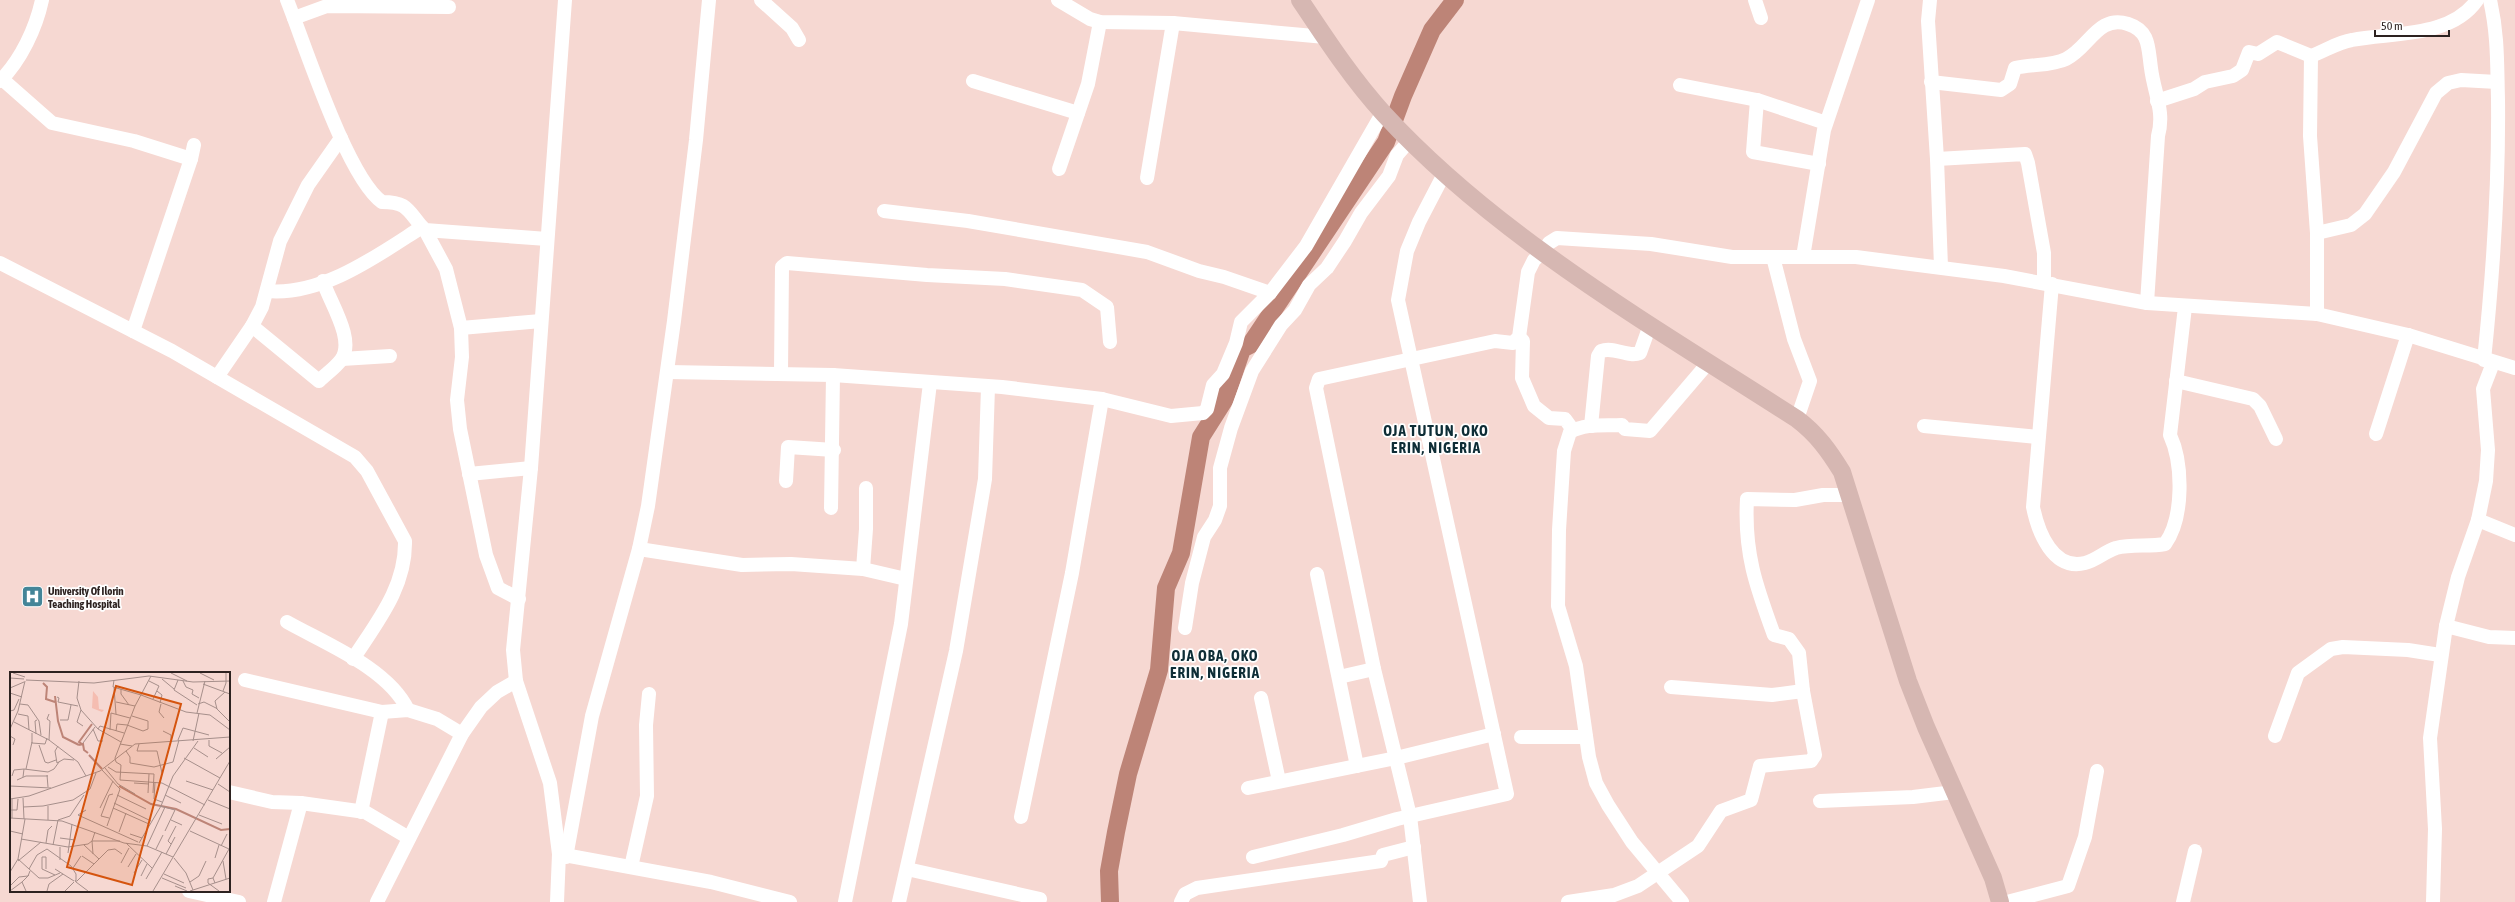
<svg xmlns="http://www.w3.org/2000/svg" width="2515" height="902" viewBox="0 0 2515 902" font-family="'Asap Condensed',sans-serif">
<rect width="100%" height="100%" fill="#f6d8d2"/>
<g fill="none" stroke-linecap="round" stroke-linejoin="round">
<path stroke="#bd8477" stroke-width="18" d="M1110 902 1109 871 1116 832 1128 774 1159 670 1166 588 1181 553 1201 437 1225 399 1242 349 1250 345 1386 142 1403 96 1432 30 1455 0"/>
<g stroke="#fff" stroke-width="14">
<path d="M287 0C305 45 347 177 382 202 407 202 407 209 422 227"/>
<path d="M761 0 792 28 799 40"/>
<path d="M1058 0 1090 19 1100 22 1173 23 1325 37"/>
<path d="M1755 0 1761 18"/>
<path d="M1930 0 1928 21 1937 159 1941 267"/>
<path d="M294 18 327 6 449 7"/>
<path d="M2311 56 2310 136 2317 233V314"/>
<path d="M2 79 52 123 134 141 191 159 194 145"/>
<path d="M0 81C21 60 36 28 42 0"/>
<path d="M973 81 1078 113"/>
<path d="M1931 82 2001 90 2010 84 2015 68C2031 64 2052 66 2066 59 2089 48 2098 14 2128 24 2150 31 2148 48 2151 68 2154 93 2165 111 2158 136L2147 303"/>
<path d="M1680 85 1757 100 1826 123"/>
<path d="M1757 100 1753 152 1819 164"/>
<path d="M2157 101 2194 89 2205 82 2233 76 2242 70 2249 52 2258 54 2277 42 2311 56C2325 51 2338 42 2352 40 2392 32 2451 38 2477 0"/>
<path d="M1937 159 2025 154 2028 163 2044 253V283"/>
<path d="M1059 169 1088 84 1100 22"/>
<path d="M1147 178 1173 23"/>
<path d="M884 211 968 221 1147 252 1199 271 1224 277 1270 293"/>
<path d="M425 230 446 269 461 328 462 357 457 400 460 429 486 555 498 588 519 599"/>
<path d="M2317 233 2351 225 2365 214 2394 172 2436 93 2448 83 2461 80 2497 82"/>
<path d="M1773 257 1794 339 1810 381 1797 419"/>
<path d="M1803 257 1824 130 1868 0"/>
<path d="M0 263 172 351 355 457 367 471 405 541C406 587 377 622 353 659"/>
<path d="M2052 284 2033 507C2038 532 2053 571 2085 563 2097 560 2104 552 2116 548 2132 544 2149 547 2165 544 2184 518 2183 463 2170 435L2185 307"/>
<path d="M267 291C323 296 378 255 422 227L425 230 547 239"/>
<path d="M252 326 319 381C326 374 335 368 341 360 356 340 329 301 323 281"/>
<path d="M461 328 541 321"/>
<path d="M133 331 191 159"/>
<path d="M1519 337 1523 341 1522 378 1534 406 1549 418 1565 419 1573 430"/>
<path d="M342 359 390 356"/>
<path d="M2484 360C2493 274 2499 186 2498 99 2497 64 2498 35 2490 0"/>
<path d="M668 372 833 375 1002 387 1102 399 1171 416 1203 413 1207 409 1213 385 1223 374 1236 343 1241 322 1270 293 1306 246 1383 112"/>
<path d="M781 372 782 267 787 263 927 275 1005 279 1082 290 1107 307 1110 342"/>
<path d="M217 377 252 326 262 307 280 241 308 185 341 138"/>
<path d="M2176 381 2253 399 2260 406 2276 439"/>
<path d="M1591 426 1598 356 1601 351C1614 346 1628 358 1640 353L1650 325"/>
<path d="M1924 426 2038 437"/>
<path d="M2376 434 2408 335"/>
<path d="M469 474 531 468"/>
<path d="M786 481 788 447 834 450"/>
<path d="M831 508 833 375"/>
<path d="M2478 520 2515 535"/>
<path d="M639 549 742 565 791 564 863 569 906 579"/>
<path d="M863 569 866 529V488"/>
<path d="M1317 574 1357 766"/>
<path d="M287 622C326 644 388 668 408 710"/>
<path d="M2446 626 2489 637 2515 638"/>
<path d="M1185 628 1192 583 1204 537 1215 520 1220 506V468L1231 428 1252 371 1281 325 1295 310 1309 285 1327 268 1345 241 1361 213 1389 176 1397 155 1410 140"/>
<path d="M1339 677 1374 669"/>
<path d="M245 680 382 712 408 710 437 719 462 734"/>
<path d="M1671 687 1772 695 1803 691"/>
<path d="M1261 698 1279 781"/>
<path d="M2275 736 2298 673 2331 649 2343 647 2408 650 2440 655"/>
<path d="M1521 737H1586"/>
<path d="M1248 788 1396 758 1494 734"/>
<path d="M229 792 272 802 301 803 365 812 409 838"/>
<path d="M1820 801 1913 797 1954 792"/>
<path d="M361 812 382 712"/>
<path d="M1021 817 1072 573 1102 399"/>
<path d="M559 854 711 882 790 902"/>
<path d="M566 857 592 716 639 549 648 506 674 321 696 140 709 0"/>
<path d="M1253 857 1343 835 1397 819 1507 794 1398 300 1407 251 1419 222 1444 174"/>
<path d="M631 867 647 796 646 725 649 694"/>
<path d="M907 869 1040 899"/>
<path d="M189 891 239 902"/>
<path d="M274 902 301 803"/>
<path d="M377 902 462 734 481 707 497 692 516 681"/>
<path d="M557 902 559 854 550 783 516 681 513 650 531 468 565 0"/>
<path d="M845 902 901 624 930 383"/>
<path d="M899 902 956 651 985 479 988 387"/>
<path d="M1181 902 1185 894 1197 888 1381 861 1383 855 1414 847"/>
<path d="M1420 902 1410 816 1374 669 1316 388 1319 379 1495 341 1513 343 1519 337 1528 272 1534 260 1544 251 1549 243 1557 238 1651 244 1732 257H1856L2004 276 2147 303 2317 314 2408 335 2515 368"/>
<path d="M1568 902 1614 895 1638 886 1698 846 1721 811 1751 800 1760 766 1811 761 1815 755 1803 691 1799 653 1789 639 1774 635C1756 586 1744 553 1747 499L1795 500 1823 495H1849"/>
<path d="M1682 902 1632 842 1608 805 1596 783 1589 757 1576 666 1558 606 1559 530 1564 451 1570 432C1586 423 1604 426 1622 425L1625 429 1650 431 1709 362"/>
<path d="M2007 902 2068 886 2085 837 2097 771"/>
<path d="M2183 902 2195 851"/>
<path d="M2433 902 2435 829 2430 738 2446 626 2458 577 2478 520 2486 481 2488 450 2483 389 2493 363"/>
</g>
<path stroke="#d6b7b2" stroke-width="18" d="M1300 0C1326 39 1352 79 1384 114 1498 238 1656 328 1797 419 1817 434 1829 451 1842 472L1908 681 1926 727 1993 878 2000 902"/>
</g>
<defs>
<symbol id="hospital-square" viewBox="-11 -11 22 22"><rect x="-9" y="-9" width="18" height="18" rx="4" fill="#448598" stroke="#fff"/><path d="M-5-5h3v3.5h4V-5h3V5h-3V1.5h-4V5h-3Z" fill="#fff"/></symbol>
</defs>
<g fill-rule="evenodd">
<use href="#hospital-square" x="20" y="584" width="25" height="25"/>
</g>
<g text-anchor="middle" stroke-width="3.5" stroke-linejoin="round" paint-order="stroke">
<g font-size="11" font-weight="bold" fill="#2d2220" stroke="#fff" text-anchor="start">
<text x="48" y="595">University Of Ilorin<tspan x="48" dy="13">Teaching Hospital</tspan></text>
</g>
<g font-size="15" font-weight="bold" letter-spacing="1" fill="#0e2d36" stroke="#fff">
<text x="1436" y="436">OJA TUTUN, OKO<tspan x="1436" dy="17">ERIN, NIGERIA</tspan></text>
<text x="1215" y="661">OJA OBA, OKO<tspan x="1215" dy="17">ERIN, NIGERIA</tspan></text>
</g>
</g>
<g transform="translate(10 672)">
<rect width="220" height="220" fill="#f6d8d2"/>
<path d="M83 19 88 25 89 37 94 38 92 40 82 36Z" fill="#f5bdb1"/>
<path fill="none" stroke="#bd8477" stroke-width="2" d="M33 11 37 15 36 27 45 30M45 24 48 49 53 65 69 73M72 72 69 70 82 52M69 73 73 72 74 78 78 81M79 83 92 97M109 114 141 132 166 137 211 158 220 157"/>
<path fill="none" stroke="#a68f8b" stroke-width="1" d="M3 1 15 5M161 1 177 9M190 1 204 8M141 4 125 34 105 86 106 90 111 93 110 108 152 111 195 133M0 6 14 7M152 7 164 17M16 8 84 11 139 4 183 10 220 9M104 8 103 15 131 23M168 8 164 18 187 33M69 9 67 26 71 38 88 57 111 70M139 9 149 14 143 27M173 9 176 15 183 18 182 22 189 26M193 12 220 22M0 16 14 10M104 16 106 42M111 17V22L119 33M147 19 152 23 150 31M213 19 216 11V1M0 21 12 25M131 23 176 40 200 43 220 58M47 25 49 26 48 30 68 34M106 30 125 34M10 32 18 33 29 49 31 63M151 32 149 40 154 46M188 32 194 30 206 36 220 50M207 37 205 29 215 20M71 38 67 50 73 54M0 39 4 38 9 27M187 41 195 9M8 42 18 44 19 58M39 42 37 47 40 49 39 68M50 48H58L61 33M4 50 39 68 68 90 76 104M117 53 133 59 138 57V49L122 44M0 57 8 39 15 9M83 57 88 69H93M88 57 90 54 114 61M100 58 101 41 120 46M106 59 107 52 117 53M153 59 161 63V69M22 61V71L35 72 37 66M26 62 25 49 27 48M0 64 5 67 3 73M168 68 173 56 199 63M199 68V74L212 81M183 69 189 41M73 71 85 55M110 72 122 74M129 72 127 79H147L152 101M29 73 35 90 38 91 46 88M48 74 45 79 47 91 54 87 64 88M184 76 198 85M116 79 120 85V91L144 95 163 90 169 68M174 86 210 106M206 87 220 75M98 95 106 100 144 102 143 121M95 96 108 112 125 122M16 97 22 70M92 98 110 117 97 154M37 103 38 115M2 104 4 98 14 97M13 105 14 97 38 100 44 97 49 90M7 108 16 104H38M176 109 203 118M145 110 144 127 152 130M124 111 139 112M208 112 220 120M0 114 41 116M138 121 139 102M107 123 136 137M155 123 171 131M13 126 14 147M0 127 19 124 90 99 125 72 220 65M2 127V146M198 128 220 137M104 131 141 149M150 134 165 138 155 159M13 135 33 134 63 128 80 117 86 101M90 136 103 109M103 136 139 152M1 138H7L8 127M76 138 68 143 128 170M189 143 212 152M0 146 52 149 114 171 137 174 163 185M99 146 91 144 99 123 103 122M38 148V134M48 148 60 144 74 123M161 148 172 153M0 159 13 162M180 159 219 177M109 160 116 141M120 162 132 166M50 166 65 168M11 167 58 175 78 172 82 169M82 169H110M36 171 38 158 42 154M116 171 142 196M129 171 151 134 163 104 188 69M161 172 158 169 166 154M43 173 48 148M74 173 89 187M137 174 155 135M211 174 217 162M50 175V188M146 177 153 163M58 181 62 152M83 182 82 169 85 160M156 182 165 165M72 184 84 192M32 185V197L45 203M32 185H36V197M164 186 176 201 183 218M205 186 209 173M8 187 29 206H38L50 201M8 189 31 170M213 189 216 207M111 191 119 176M118 195 126 182M63 196 71 184M19 197 27 183 37 177 61 194 66 202V210L65 208M45 197 64 209M0 200 8 187 15 147M124 201 132 188M154 202 174 211M131 204 137 192M152 206 176 216M203 206 198 207V211L209 219M136 207 152 180M67 209 98 178 105 177 112 182M66 210 78 219M180 210 189 204 196 189M205 211 203 206 219 177M0 214 9 205 18 204 20 199M165 214 177 219M0 219 12 210M16 219 12 210 19 203M37 219 39 212 53 202M55 219 64 210M143 219 220 89M180 219 220 206"/>
<path fill="#d5540e" fill-opacity="0.15" stroke="#d5540e" stroke-width="2" d="M106 14 171 32 122 213 57 195Z"/>
<rect width="220" height="220" fill="none" stroke="#2d2220" stroke-width="2"/>
</g>
<path d="M2375 30v6h74v-6" fill="none" stroke="#2d2220" stroke-width="2"/>
<text x="2381" y="30" font-size="12" fill="#2d2220" stroke="#ffffff" stroke-width="3" paint-order="stroke">50 m</text>
</svg>
